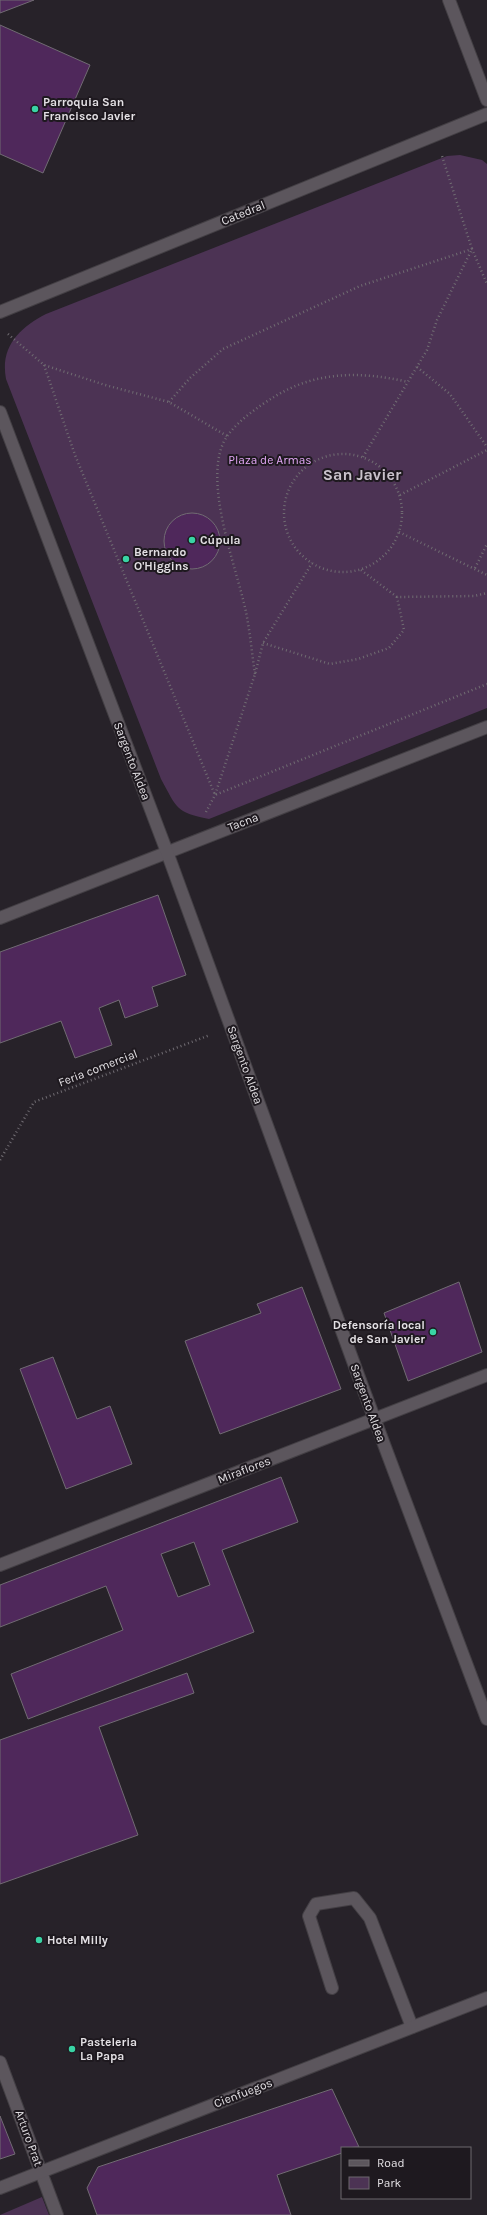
<svg xmlns="http://www.w3.org/2000/svg" width="487" height="2215" viewBox="0 0 487 2215" font-family="Karla,sans-serif">
<rect width="100%" height="100%" fill="#272229"/>
<g fill="#4c3354">
<path d="M460 155 482 160 487 164V708L209 819C175 812 177 808 161 779L6 379C0 347 19 328 46 314L447 156Z"/>
<path d="M42 2197 49 2215H0Z"/>
</g>
<g fill="#4f285b" stroke="#716b73" fill-rule="evenodd">
<path d="M0 0H34L0 13Z"/>
<path d="M0 25 90 65 43 173 0 154Z"/>
<circle cx="192" cy="541" r="28"/>
<path d="M158 895 186 975 152 987 158 1006 125 1018 119 1000 99 1008 112 1045 75 1058 61 1021 0 1043V952Z"/>
<path d="M459 1282 482 1352 408 1381 384 1313Z"/>
<path d="M302 1287 341 1389 220 1434 185 1341 261 1313 257 1304Z"/>
<path d="M53 1357 77 1419 110 1406 132 1464 66 1489 20 1369Z"/>
<path d="M281 1477 298 1522 222 1550 254 1632 28 1719 11 1674 123 1630 106 1586 0 1627V1585ZM194 1542 210 1585 178 1597 161 1554Z"/>
<path d="M187 1673 194 1693 99 1727 138 1835 0 1884V1740Z"/>
<path d="M332 2089 359 2147 342 2148V2153L277 2175 291 2215H97L87 2188 98 2167Z"/>
<path d="M0 2116 15 2154 0 2159Z"/>
</g>
<g fill="none" stroke-linecap="round" stroke-linejoin="round">
<defs>
<path id="service" d="M332 1988 309 1916 316 1904 354 1898 370 1918 412 2027"/>
<g id="minor">
<path d="M449 0 487 100"/>
<path d="M0 312 487 114"/>
<path d="M0 918 487 727"/>
</g>
<g id="tertiary">
<path d="M0 412 167 852 361 1383 487 1719"/>
<path d="M0 1565 487 1375"/>
<path d="M0 2062 57 2215"/>
<path d="M0 2188 487 1998"/>
</g>
</defs>
<use href="#service" stroke="#433f44" stroke-width="14"/>
<use href="#minor" stroke="#433f44" stroke-width="14"/>
<use href="#tertiary" stroke="#433f44" stroke-width="14"/>
<g stroke="#706c72" stroke-width="2.5" stroke-dasharray="1 3" stroke-linecap="butt">
<path d="M8 334 44 365 105 385 169 402 227 436"/>
<path d="M44 365 75 455 215 795 487 684"/>
<path d="M417 367 450 394 487 447"/>
<path d="M169 402 190 378 223 349 360 286 472 249 487 284"/>
<circle cx="343" cy="513" r="59"/>
<path d="M363 457 427 350 437 320 472 249 442 156"/>
<path d="M400 495 487 450"/>
<path d="M399 532 487 575"/>
<path d="M475 568 487 544"/>
<path d="M361 570 397 597"/>
<path d="M263 643 330 664 358 659 389 648 404 630 397 597 474 596 487 593"/>
<path d="M255 674C252 654 250 632 246 612 237 568 199 474 228 435 239 420 259 406 274 397 316 371 361 371 408 382"/>
<path d="M206 812 215 795 255 674 263 643 312 563"/>
<path d="M0 1160 34 1102 210 1035"/>
</g>
<use href="#service" stroke="#5c565d" stroke-width="12"/>
<use href="#minor" stroke="#5c565d" stroke-width="12"/>
<use href="#tertiary" stroke="#5c565d" stroke-width="12"/>
</g>
<g fill="#39d4a5" stroke="#1e191f" stroke-width="1.5">
<circle cx="35" cy="109" r="4"/>
<circle cx="192" cy="540" r="4"/>
<circle cx="126" cy="559" r="4"/>
<circle cx="433" cy="1332" r="4"/>
<circle cx="39" cy="1940" r="4"/>
<circle cx="72" cy="2049" r="4"/>
</g>
<g text-anchor="middle" stroke-width="4" stroke-linejoin="round" paint-order="stroke">
<g font-size="12" font-weight="bold" fill="#e3e0e4" stroke="#1e191f" text-anchor="start">
<text x="43" y="106">Parroquia San<tspan x="43" dy="14">Francisco Javier</tspan></text>
<text x="200" y="544">Cúpula</text>
<text x="134" y="556">Bernardo<tspan x="134" dy="14">O'Higgins</tspan></text>
<text x="425" y="1329" text-anchor="end">Defensoría local<tspan x="425" dy="14">de San Javier</tspan></text>
<text x="47" y="1944">Hotel Milly</text>
<text x="80" y="2046">Pasteleria<tspan x="80" dy="14">La Papa</tspan></text>
</g>
<g font-size="12" fill="#e3e0e4" stroke="#1e191f">
<text transform="translate(243 213) rotate(-22)" y="4">Catedral</text>
<text transform="translate(132 761) rotate(69)" y="4">Sargento Aldea</text>
<text transform="translate(243 822) rotate(-21)" y="4">Tacna</text>
<text transform="translate(245 1065) rotate(70)" y="4">Sargento Aldea</text>
<text transform="translate(98 1068) rotate(-21)" y="4">Feria comercial</text>
<text transform="translate(368 1403) rotate(70)" y="4">Sargento Aldea</text>
<text transform="translate(244 1470) rotate(-21)" y="4">Miraflores</text>
<text transform="translate(243 2093) rotate(-21)" y="4">Cienfuegos</text>
<text transform="translate(29 2138) rotate(70)" y="4">Arturo Prat</text>
</g>
<g font-size="12" fill="#e3a7f6" stroke="#1e191f">
<text x="270" y="464">Plaza de Armas</text>
</g>
<g font-size="16" font-weight="bold" fill="#c9c2cb" stroke="#1e191f">
<text x="362" y="480">San Javier</text>
</g>
</g>
<rect x="341" y="2147" width="130" height="52" fill="#1e191f" stroke="#6d696e"/>
<rect x="349" y="2160" width="20" height="6" fill="#5c565d" stroke="#6d696e"/>
<text x="377" y="2167" font-size="12" fill="#e3e0e4">Road</text>
<rect x="349" y="2177" width="20" height="12" fill="#4c3354" stroke="#6d696e"/>
<text x="377" y="2187" font-size="12" fill="#e3e0e4">Park</text>
</svg>
